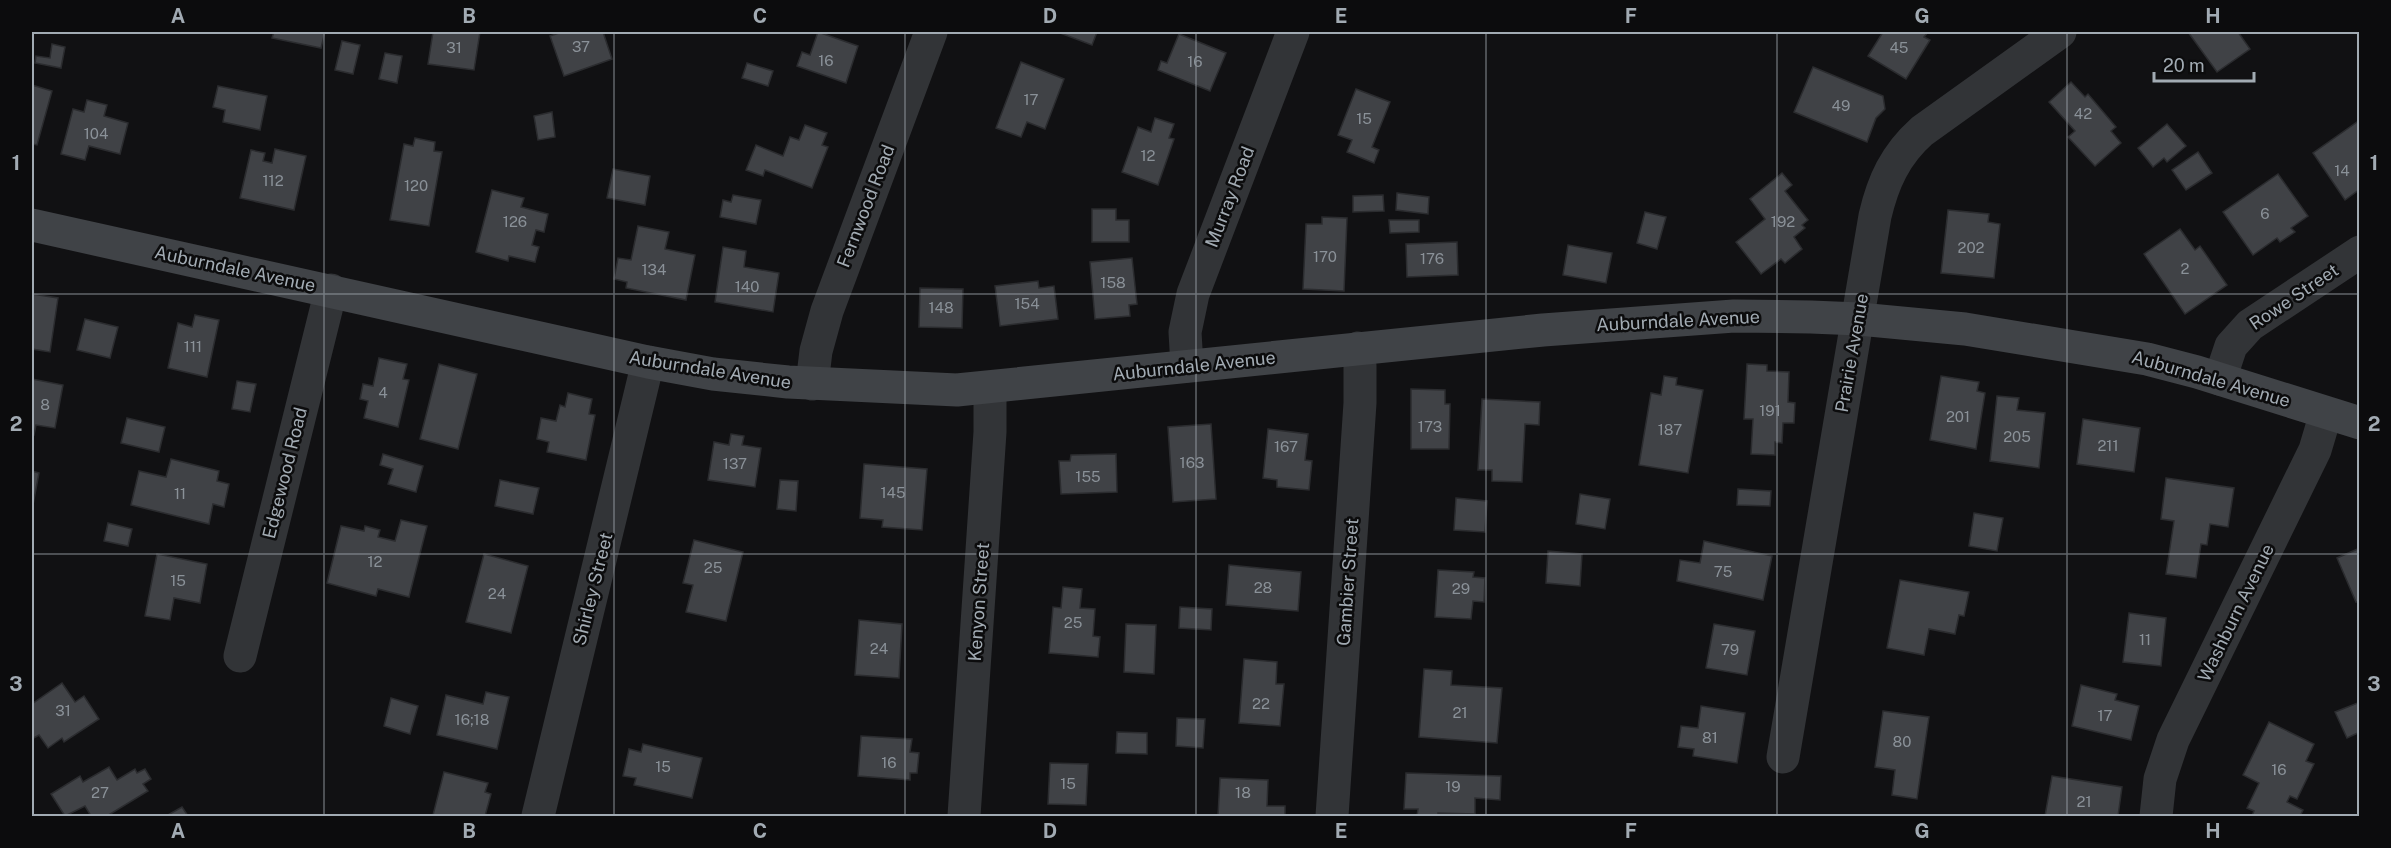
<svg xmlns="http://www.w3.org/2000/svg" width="2391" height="848" viewBox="0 0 2391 848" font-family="'Public Sans',sans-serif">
<rect width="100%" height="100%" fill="#111113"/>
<g fill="#404246" stroke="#2b2c2f" stroke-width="1.5">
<path d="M274 32H325L321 48 272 38Z"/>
<path d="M433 32H480L474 70 428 64Z"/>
<path d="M562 32H603L612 59 564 76 550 36Z"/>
<path d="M818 32 858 46 846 83 797 66 802 52 810 55Z"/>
<path d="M1061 32H1097L1092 45 1060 33Z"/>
<path d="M1883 32H1928L1924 37 1930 40 1906 79 1868 56Z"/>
<path d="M2188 32H2238L2250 49 2217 72Z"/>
<path d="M1179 34 1226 53 1210 91 1158 70 1161 61 1167 63Z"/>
<path d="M342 41 360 45 353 74 335 70Z"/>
<path d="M52 44 65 47 61 68 35 63 36 56 50 58Z"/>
<path d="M385 53 402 56 397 83 379 79Z"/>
<path d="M1021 62 1064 79 1045 129 1027 122 1021 137 996 128Z"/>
<path d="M747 63 773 71 768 86 742 78Z"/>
<path d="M1813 67 1883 96 1885 109 1876 118 1867 142 1794 112Z"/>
<path d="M2071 82 2085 97 2088 94 2116 127 2111 131 2121 143 2095 166 2068 137 2075 131 2049 102Z"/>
<path d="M32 85 52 91 37 145 32 144Z"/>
<path d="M218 86 267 96 260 130 223 122 225 110 213 107Z"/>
<path d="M1356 89 1390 102 1372 147 1379 150 1374 163 1347 152 1352 140 1338 135Z"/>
<path d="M87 100 107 105 104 116 128 123 120 154 89 146 85 160 61 154 73 109 84 112Z"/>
<path d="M552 112 555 137 538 140 534 116Z"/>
<path d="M1155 118 1174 124 1169 138 1174 139 1158 185 1122 172 1138 127 1151 132Z"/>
<path d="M2360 120V189L2345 200 2313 153Z"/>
<path d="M2167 124 2186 146 2167 162 2164 158 2153 167 2138 148Z"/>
<path d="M805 125 827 133 822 145 828 147 812 188 765 170 763 176 746 170 756 145 783 156 790 137 799 140Z"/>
<path d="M415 138 435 142 434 151 442 152 429 226 390 220 404 144 413 146Z"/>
<path d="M275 149 306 156 294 210 240 198 251 150 265 153 263 161 272 163Z"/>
<path d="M2198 152 2212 173 2186 190 2172 170Z"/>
<path d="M613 169 650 176 645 205 607 198Z"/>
<path d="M1782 173 1792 185 1785 191 1808 220 1802 225 1805 228 1794 237 1802 249 1785 263 1781 259 1761 274 1736 242 1765 219 1750 199Z"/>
<path d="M2278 174 2308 216 2291 228 2295 232 2280 242 2277 238 2253 255 2223 212Z"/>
<path d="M492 190 524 198 521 207 548 214 544 232 536 230 532 245 539 247 535 262 509 256 508 261 476 252Z"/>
<path d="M1397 193 1429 197 1428 214 1396 210Z"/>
<path d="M733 195 761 200 756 224 720 217 723 200 731 202Z"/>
<path d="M1383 195 1384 211 1353 212V196Z"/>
<path d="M1092 209H1116V220H1129V242H1092Z"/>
<path d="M1948 210 1989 214 1988 222 2000 224 1994 278 1941 273Z"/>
<path d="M1645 212 1666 217 1657 249 1637 243Z"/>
<path d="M1322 217 1347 218 1344 291 1303 289 1306 224H1322Z"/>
<path d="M1389 220H1419V232L1390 233Z"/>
<path d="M638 226 669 232 665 249 695 255 686 300 626 288 627 282 614 279 618 258 631 260Z"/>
<path d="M2180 229 2195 250 2200 246 2227 285 2185 314 2144 254Z"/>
<path d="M1457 242 1458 275 1407 277 1406 244Z"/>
<path d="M1568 245 1612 253 1606 283 1563 275Z"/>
<path d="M723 247 746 251 744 267 779 273 773 312 715 302Z"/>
<path d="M1132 258 1137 304 1129 305 1130 316 1095 319 1090 262Z"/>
<path d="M1038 281 1039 288 1054 286 1058 319 1000 326 995 286Z"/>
<path d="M920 288 963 289 962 328 919 327Z"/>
<path d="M32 294 58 298 50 352 32 349Z"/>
<path d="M195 315 219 320 207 377 168 368 178 323 192 327Z"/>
<path d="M85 319 118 327 110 358 77 350Z"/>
<path d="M379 358 407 364 403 379 409 380 398 427 364 418 368 401 360 399 363 384 373 386Z"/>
<path d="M439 364 477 374 458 449 420 439Z"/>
<path d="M1747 364 1767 365V371L1789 372 1788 402 1795 403 1794 423H1783L1782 443 1775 442V455L1751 454 1753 419H1744Z"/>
<path d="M1664 376 1677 378 1676 385 1703 390 1688 473 1639 465 1651 393 1661 395Z"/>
<path d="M1941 376 1979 382 1977 391 1985 393 1976 449 1930 440Z"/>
<path d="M32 379 63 385 55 428 36 425 34 435 32 434Z"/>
<path d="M237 381 256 384 250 412 232 409Z"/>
<path d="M1411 389 1445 390V404H1450L1449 449H1411Z"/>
<path d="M568 393 592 399 589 414 595 415 586 460 547 452 549 442 537 439 541 418 556 421 560 405 565 407Z"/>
<path d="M1997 396 2019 398 2017 410 2045 413 2039 468 1990 461Z"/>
<path d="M1482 399 1540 402 1539 425 1525 424 1522 482 1492 481V470H1478Z"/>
<path d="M127 418 165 427 159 452 121 443Z"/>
<path d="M2083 419 2140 428 2134 472 2077 464Z"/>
<path d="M1211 424 1216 499 1173 502 1168 427Z"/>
<path d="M1268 429 1308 434 1305 460 1312 461 1309 490 1277 487V480L1263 478Z"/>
<path d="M731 434 744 436 742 445 761 448 755 487 708 480 714 442 729 445Z"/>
<path d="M383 454 423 466 416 492 388 484 393 469 380 465Z"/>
<path d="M1116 454 1117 492 1061 494 1059 461H1070L1071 455Z"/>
<path d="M171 459 219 471 217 481 229 484 224 507 213 504 209 524 131 505 139 471 166 477Z"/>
<path d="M864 464 927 469 922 530 882 527 883 520 860 518Z"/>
<path d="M32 471 39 473 32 510Z"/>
<path d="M2166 478 2234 488 2228 527 2210 524 2207 545 2201 544 2196 578 2166 574 2174 521 2161 519Z"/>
<path d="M500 480 539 488 533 514 495 506Z"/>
<path d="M780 480 798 481 796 511 777 509Z"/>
<path d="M1738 489 1771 491 1770 506 1737 505Z"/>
<path d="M1580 494 1610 499 1605 529 1576 524Z"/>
<path d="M1456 498 1487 501 1485 532 1454 530Z"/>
<path d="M1974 513 2003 518 1997 551 1969 546Z"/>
<path d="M401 520 427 526 409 597 378 589 376 596 327 583 341 526 364 531 365 526 380 530 378 537 395 541Z"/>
<path d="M108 523 132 529 128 546 104 541Z"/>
<path d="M694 540 743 552 726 621 686 612 693 585 683 583Z"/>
<path d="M1704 541 1772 556 1763 600 1677 581 1680 560 1700 563Z"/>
<path d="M2360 548V601L2356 602 2337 558Z"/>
<path d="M1548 551 1582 554 1580 586 1546 583Z"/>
<path d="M157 554 207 564 200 603 174 598 170 620 145 616Z"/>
<path d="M484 554 528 566 511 633 466 622Z"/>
<path d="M1229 565 1301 572 1298 611 1226 605Z"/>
<path d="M1438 570 1474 572 1473 577 1485 578 1484 602 1473 601 1471 619 1435 617Z"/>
<path d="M1900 580 1969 592 1964 616 1959 615 1955 634 1929 629 1924 655 1887 648Z"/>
<path d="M1063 587 1082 589 1080 608 1095 609 1093 636 1100 637 1098 657 1049 653 1053 607 1061 608Z"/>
<path d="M1180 607 1212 609 1211 630 1179 628Z"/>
<path d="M2129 613 2166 618 2161 666 2123 662Z"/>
<path d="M859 620 902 624 899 678 855 675Z"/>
<path d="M1126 624 1156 625 1154 674 1124 672Z"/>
<path d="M1714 624 1755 631 1747 675 1706 668Z"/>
<path d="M1244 659 1277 662 1276 684H1284L1280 726 1239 723Z"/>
<path d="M1424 669 1452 671 1451 685 1502 688 1497 743 1419 737Z"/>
<path d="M62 683 75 702 84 696 99 719 64 742 62 738 48 748 39 735 32 739V704Z"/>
<path d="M2081 685 2117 694 2115 700 2139 706 2131 740 2072 726Z"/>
<path d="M486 692 509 697 497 749 437 735 446 695 483 704Z"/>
<path d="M391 698 418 706 410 734 384 726Z"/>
<path d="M2360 702V732L2347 738 2335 712Z"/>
<path d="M1701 706 1745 713 1737 763 1693 756 1694 749 1678 747 1681 726 1698 728Z"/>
<path d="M1883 711 1929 717 1917 799 1892 795 1895 770 1875 767Z"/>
<path d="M1177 718 1205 719 1203 748 1176 746Z"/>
<path d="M2269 722 2314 744 2306 761 2314 764 2297 799 2290 796 2287 802 2303 810 2300 816H2252L2254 811 2247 808 2259 783 2243 775Z"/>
<path d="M1117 732 1147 733V754L1116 753Z"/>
<path d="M861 736 912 739 910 752 919 753 917 773H910V780L858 776Z"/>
<path d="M643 744 702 758 692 798 634 785 636 778 623 776 629 749 641 752Z"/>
<path d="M1050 763 1088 764 1086 805 1048 804Z"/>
<path d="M109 767 117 780 135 769 137 773 145 769 151 779 143 784 148 791 107 816H91L85 806 65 816 51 794 80 776 83 782Z"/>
<path d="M444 772 488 783 485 792 491 794 485 816 433 815Z"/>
<path d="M1406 773 1501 776 1500 800 1475 798V814L1438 813V816H1417L1418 809H1404Z"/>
<path d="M2052 776 2122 787 2118 816H2045Z"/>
<path d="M1220 778 1268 780 1267 806H1285V816H1218Z"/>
<path d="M182 807 188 816H166Z"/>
</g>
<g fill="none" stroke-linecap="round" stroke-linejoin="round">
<g stroke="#323437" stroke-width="33">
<path d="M1187 366 1185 332 1193 294 1293 32"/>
<path d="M2220 379 2231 346 2250 325 2360 252"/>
<path d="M812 384 816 351 827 311 931 32"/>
<path d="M240 656 331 290"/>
<path d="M1783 757 1875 216C1883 182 1895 155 1922 131L2060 32"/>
<path d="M538 816 648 362"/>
<path d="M964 816 990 432V388"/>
<path d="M1332 816 1360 403V366L1358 348"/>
<path d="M2156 816 2160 779 2173 740 2315 450 2326 413"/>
</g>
<path stroke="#404347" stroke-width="33" d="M32 225 648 362 713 374 788 382 957 390 1543 330 1734 316 1811 317 1859 319 1965 329 2147 359 2197 372 2360 423"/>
</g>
<path fill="none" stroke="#a2abb3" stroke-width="1.5" stroke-opacity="0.55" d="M324 32V816M614 32V816M905 32V816M1196 32V816M1486 32V816M1777 32V816M2067 32V816M32 294H2360M32 554H2360"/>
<g text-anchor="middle" stroke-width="5" stroke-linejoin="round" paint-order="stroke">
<g font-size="15" fill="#8a9198">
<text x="581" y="52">37</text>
<text x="454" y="53">31</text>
<text x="1899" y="53">45</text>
<text x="826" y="66">16</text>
<text x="1195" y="67">16</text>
<text x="1031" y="105">17</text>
<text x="1841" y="111">49</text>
<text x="2083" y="119">42</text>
<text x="1364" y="124">15</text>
<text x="96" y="139">104</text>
<text x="1148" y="161">12</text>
<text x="2342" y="176">14</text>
<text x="273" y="186">112</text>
<text x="416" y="191">120</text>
<text x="2265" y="219">6</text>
<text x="515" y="227">126</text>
<text x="1783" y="227">192</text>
<text x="1971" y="253">202</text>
<text x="1325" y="262">170</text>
<text x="1432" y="264">176</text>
<text x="2185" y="274">2</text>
<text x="654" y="275">134</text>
<text x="1113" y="288">158</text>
<text x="747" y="292">140</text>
<text x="1027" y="309">154</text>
<text x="941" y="313">148</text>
<text x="193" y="352">111</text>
<text x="383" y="398">4</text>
<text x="45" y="410">8</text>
<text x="1770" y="416">191</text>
<text x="1958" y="422">201</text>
<text x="1430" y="432">173</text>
<text x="1670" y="435">187</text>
<text x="2017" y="442">205</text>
<text x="2108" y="451">211</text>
<text x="1286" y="452">167</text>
<text x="1192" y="468">163</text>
<text x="735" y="469">137</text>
<text x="1088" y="482">155</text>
<text x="893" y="498">145</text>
<text x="180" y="499">11</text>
<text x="375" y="567">12</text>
<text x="713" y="573">25</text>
<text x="1723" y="577">75</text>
<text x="178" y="586">15</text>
<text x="1263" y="593">28</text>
<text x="1461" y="594">29</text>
<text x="497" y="599">24</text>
<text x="1073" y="628">25</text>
<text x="2145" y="645">11</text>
<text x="879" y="654">24</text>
<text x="1730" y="655">79</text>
<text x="1261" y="709">22</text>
<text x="63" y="716">31</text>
<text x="1460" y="718">21</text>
<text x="2105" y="721">17</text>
<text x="472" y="725">16;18</text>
<text x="1710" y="743">81</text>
<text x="1902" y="747">80</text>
<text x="889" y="768">16</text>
<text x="663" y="772">15</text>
<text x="2279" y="775">16</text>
<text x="1068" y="789">15</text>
<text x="1453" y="792">19</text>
<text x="100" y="798">27</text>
<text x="1243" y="798">18</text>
<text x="2084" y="807">21</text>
</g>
<g font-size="18" fill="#a2abb3" stroke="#0c0c0d">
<text transform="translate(1230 197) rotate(-69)" y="6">Murray Road</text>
<text transform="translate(866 206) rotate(-69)" y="6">Fernwood Road</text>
<text transform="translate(235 269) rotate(12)" y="6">Auburndale Avenue</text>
<text transform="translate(2294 297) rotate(-34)" y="6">Rowe Street</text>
<text transform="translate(1678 321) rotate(-3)" y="6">Auburndale Avenue</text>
<text transform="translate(1852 353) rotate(-80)" y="6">Prairie Avenue</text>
<text transform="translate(1194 366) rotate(-6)" y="6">Auburndale Avenue</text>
<text transform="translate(710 370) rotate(9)" y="6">Auburndale Avenue</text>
<text transform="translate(2211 379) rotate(16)" y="6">Auburndale Avenue</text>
<text transform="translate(285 473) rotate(-76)" y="6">Edgewood Road</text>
<text transform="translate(1348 582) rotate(-86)" y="6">Gambier Street</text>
<text transform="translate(593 589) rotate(-76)" y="6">Shirley Street</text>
<text transform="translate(979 602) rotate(-86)" y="6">Kenyon Street</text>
<text transform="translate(2236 613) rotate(-64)" y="6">Washburn Avenue</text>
</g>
</g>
<rect width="2391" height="848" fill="none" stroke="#0c0c0d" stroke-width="66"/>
<path d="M2154 72v9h100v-9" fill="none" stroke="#a2abb3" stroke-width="3"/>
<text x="2163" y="72" font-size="18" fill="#a2abb3" stroke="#0c0c0d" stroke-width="4.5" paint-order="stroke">20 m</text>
<rect x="33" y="33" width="2325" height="782" fill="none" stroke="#a2abb3" stroke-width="2"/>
<g font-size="20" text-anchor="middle" font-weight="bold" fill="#a2abb3">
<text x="178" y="23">A</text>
<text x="469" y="23">B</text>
<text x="760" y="23">C</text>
<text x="1050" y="23">D</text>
<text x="1341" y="23">E</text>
<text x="1631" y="23">F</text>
<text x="1922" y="23">G</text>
<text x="2213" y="23">H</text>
<text x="16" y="170">1</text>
<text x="2374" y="170">1</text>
<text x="16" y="431">2</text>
<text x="2374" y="431">2</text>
<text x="16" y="691">3</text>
<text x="2374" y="691">3</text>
<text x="178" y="838">A</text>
<text x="469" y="838">B</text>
<text x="760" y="838">C</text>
<text x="1050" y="838">D</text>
<text x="1341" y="838">E</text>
<text x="1631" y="838">F</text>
<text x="1922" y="838">G</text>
<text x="2213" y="838">H</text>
</g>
</svg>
